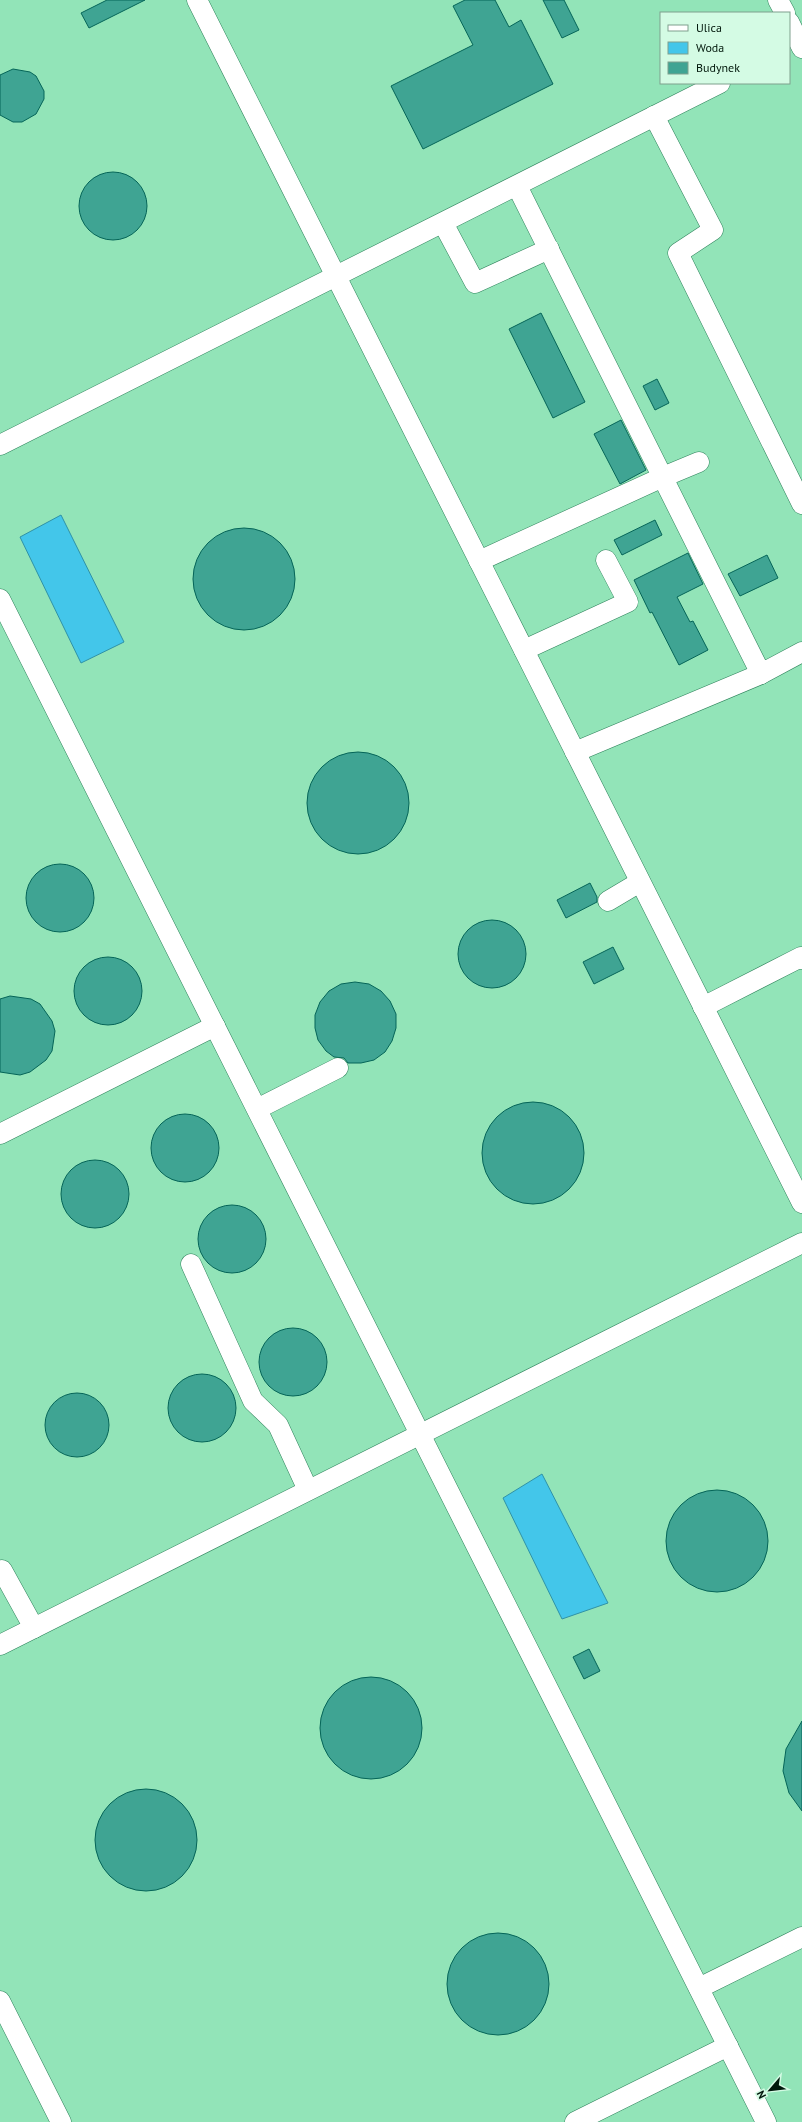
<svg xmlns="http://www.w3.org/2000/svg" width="802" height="2122" viewBox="0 0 802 2122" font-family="'PT Sans',sans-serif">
<rect width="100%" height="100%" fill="#92e4b8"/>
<g fill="#43c6ea" stroke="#2f92a7">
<path d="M61 515 124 642 81 663 20 537Z"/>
<path d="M542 1474 608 1603 562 1619 503 1498Z"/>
</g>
<g fill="#3fa493" stroke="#056558">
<path d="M107 0H145L89 28 81 13Z"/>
<path d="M465 0H495L509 27 521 20 553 84 423 149 391 86 473 45 453 6Z"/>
<path d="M543 0H564L579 30 562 38Z"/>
<path d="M13 69 30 72 36 76 44 91V99L36 114 22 122H13L0 115V75Z"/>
<circle cx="113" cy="206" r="34"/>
<path d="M541 313 585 402 553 418 509 329Z"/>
<path d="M657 379 669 403 655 410 643 386Z"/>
<path d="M621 420 646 470 620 484 594 434Z"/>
<path d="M655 520 662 535 622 555 614 540Z"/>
<circle cx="244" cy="579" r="51"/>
<path d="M688 553 703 584 677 597 690 622 693 621 708 650 679 665 652 612 650 613 634 580Z"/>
<path d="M767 555 778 578 740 596 728 574Z"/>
<circle cx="358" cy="803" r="51"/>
<circle cx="60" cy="898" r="34"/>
<path d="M590 883 597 897V902L566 918 557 900Z"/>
<circle cx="492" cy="954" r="34"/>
<path d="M613 947 624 969 594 984 583 962Z"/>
<circle cx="108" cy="991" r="34"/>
<path d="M355 982 369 984 381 991 390 1001 396 1014V1028L392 1041 385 1052 374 1060 361 1063H348L344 1058 334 1057 326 1051 318 1040 315 1028V1015L320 1002 329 991 341 984Z"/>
<path d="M10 996 31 999 40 1004 52 1021 55 1031 52 1051 46 1060 30 1072 20 1075 0 1072V999Z"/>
<circle cx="533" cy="1153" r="51"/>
<circle cx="185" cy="1148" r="34"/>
<circle cx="95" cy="1194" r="34"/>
<circle cx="232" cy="1239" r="34"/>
<circle cx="293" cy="1362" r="34"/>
<circle cx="202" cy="1408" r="34"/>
<circle cx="77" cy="1425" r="32"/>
<circle cx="717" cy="1541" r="51"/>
<path d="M589 1649 600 1671 584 1679 573 1657Z"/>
<circle cx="371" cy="1728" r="51"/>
<path d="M802 1721V1811L789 1793 783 1771 786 1749Z"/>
<circle cx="146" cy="1840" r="51"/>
<circle cx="498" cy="1984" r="51"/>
</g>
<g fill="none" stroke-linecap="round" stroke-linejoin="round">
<defs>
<g id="minor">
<path d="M197 0 802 1203"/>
<path d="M778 0 785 13"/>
<path d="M789 22 802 48"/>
<path d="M654 116 713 230 678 253 802 504"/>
<path d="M517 186 761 674 802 652"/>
<path d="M443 223 475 283 549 249"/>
<path d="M0 445 720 83"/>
<path d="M479 561 663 477 699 462"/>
<path d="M0 599 766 2122"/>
<path d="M524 650 628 602 606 560"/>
<path d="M575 752 761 674"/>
<path d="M608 901 640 882"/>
<path d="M703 1007 801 957 802 959"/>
<path d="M257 1109 338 1068"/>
<path d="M0 1134 215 1026"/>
<path d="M191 1264 253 1401 278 1425 308 1490"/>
<path d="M2 1570 34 1628"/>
<path d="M0 1645 802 1243"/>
<path d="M699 1988 802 1937"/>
<path d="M0 2001 61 2122"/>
<path d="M575 2122 728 2046"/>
</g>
</defs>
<use href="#minor" stroke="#2f835c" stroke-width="21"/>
<use href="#minor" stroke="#fff" stroke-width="20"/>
</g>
<rect x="660" y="12" width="130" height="72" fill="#d4fbe4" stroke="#7fa08d"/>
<rect x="668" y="25" width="20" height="6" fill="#ffffff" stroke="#7fa08d"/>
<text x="696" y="32" font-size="12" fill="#00170b">Ulica</text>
<rect x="668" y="42" width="20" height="12" fill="#43c6ea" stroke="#7fa08d"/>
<text x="696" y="52" font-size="12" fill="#00170b">Woda</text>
<rect x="668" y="62" width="20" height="12" fill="#3fa493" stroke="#7fa08d"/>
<text x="696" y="72" font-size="12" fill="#00170b">Budynek</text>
<g transform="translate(770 2090) rotate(242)" stroke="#d4fbe4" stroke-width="3" paint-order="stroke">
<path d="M0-3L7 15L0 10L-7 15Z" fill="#00170b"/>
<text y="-6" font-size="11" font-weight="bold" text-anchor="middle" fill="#00170b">N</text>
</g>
</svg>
